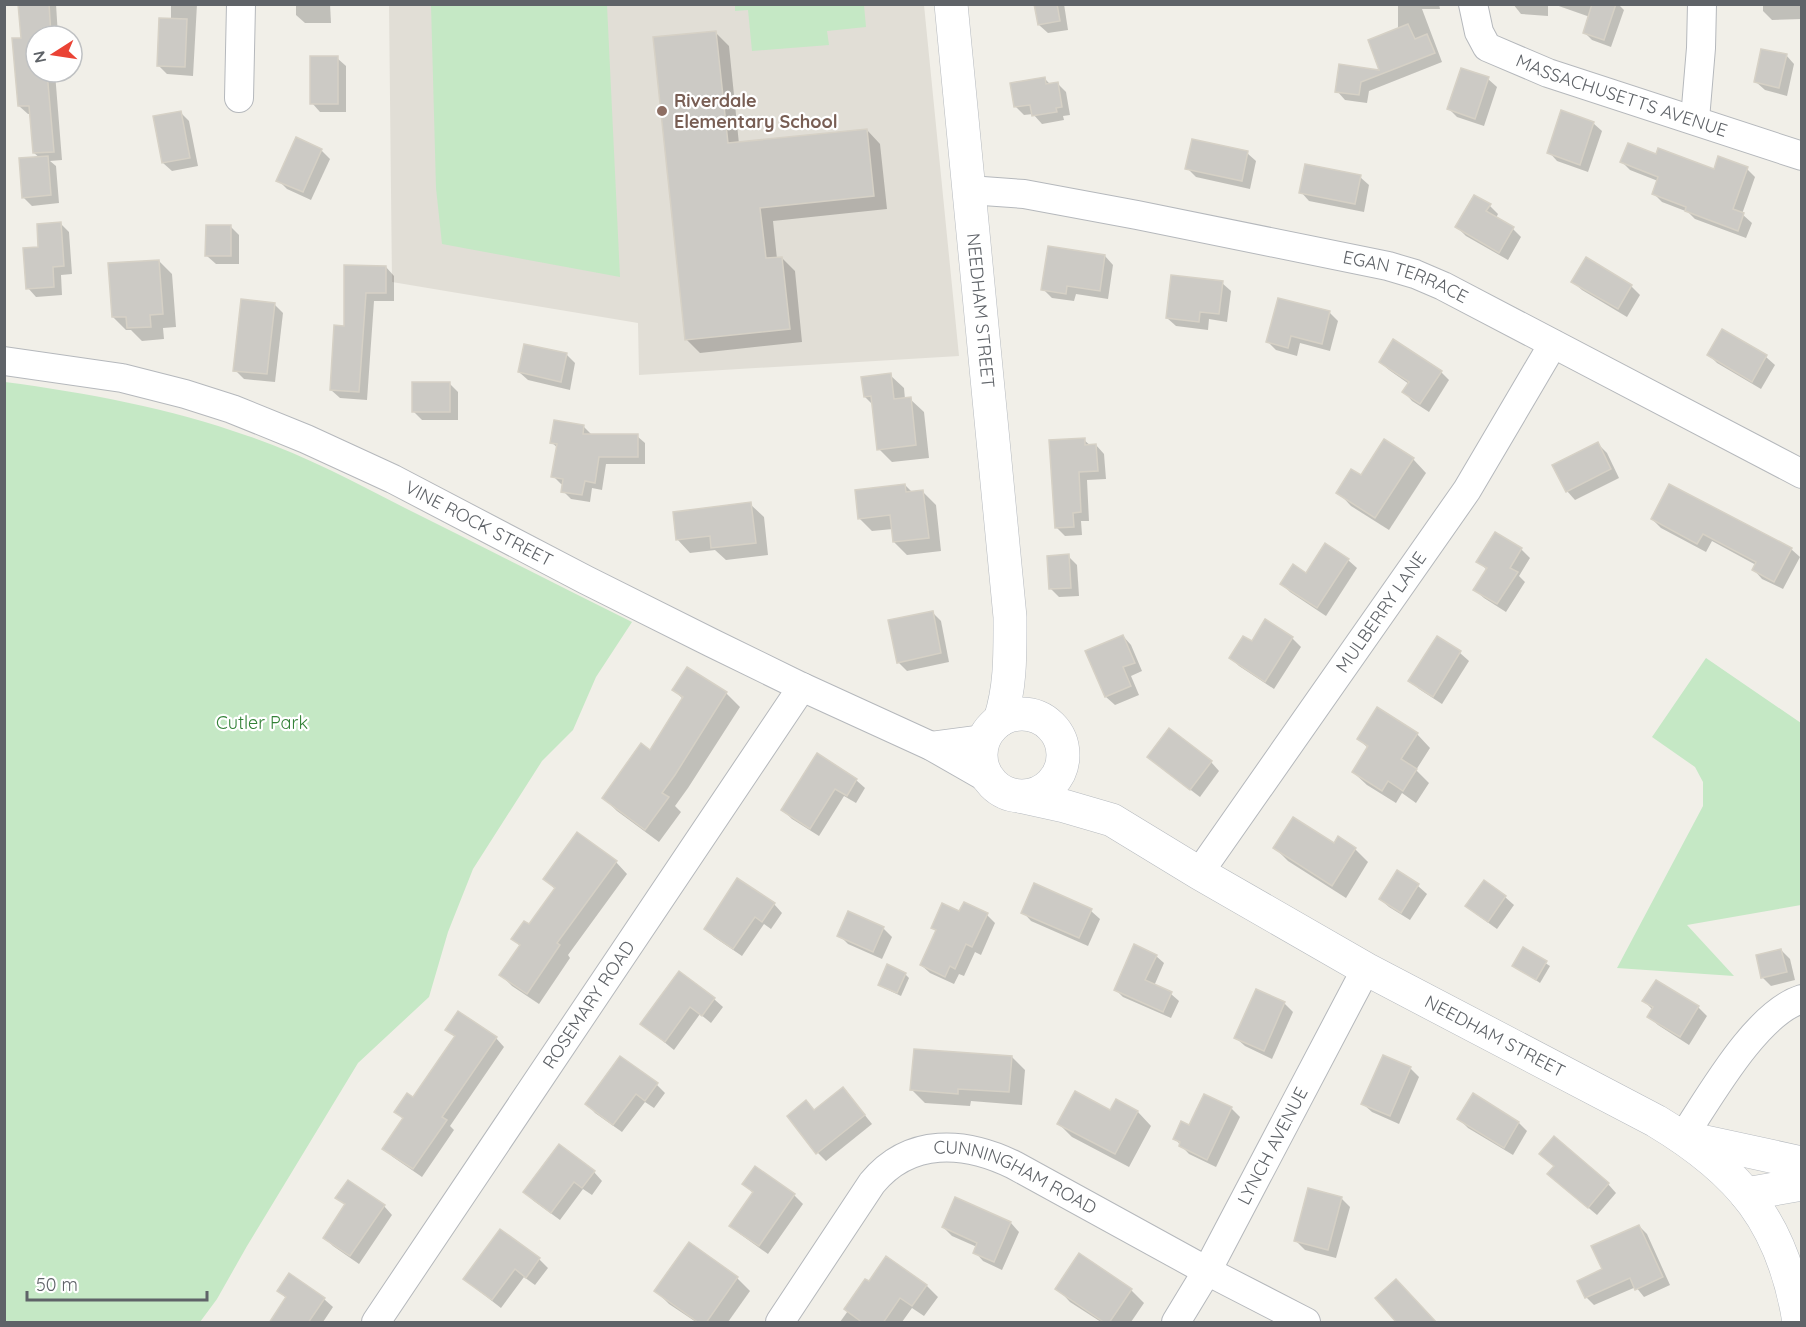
<svg xmlns="http://www.w3.org/2000/svg" width="1806" height="1327" viewBox="0 0 1806 1327" font-family="Quicksand,sans-serif">
<rect width="100%" height="100%" fill="#f1efe8"/>
<path fill="#e1ded6" d="M389 5H924L959 356 639 375 638 323 392 282Z"/>
<g fill="#c5e8c5">
<path d="M431 5H607L620 277 442 244 436 188Z"/>
<path d="M735 5H864L866 27 827 31 829 45 752 51 748 10 735 11Z"/>
<path d="M5 382C88 393 169 408 248 436 302 454 354 482 405 508 481 546 556 584 632 622L596 677 573 730 542 761 473 869 448 932 429 997 358 1063 247 1246 217 1299 200 1322H5Z"/>
<path d="M1706 658 1801 723V905L1687 925 1734 976 1617 968 1703 806V782L1695 767 1652 737Z"/>
</g>
<g fill="#0003">
<path d="M20 4H56L58 36H36V72H63L55 73 62 160 50 161 56 166 59 203 32 206 23 197 40 158 34 153 31 114H28L19 106 30 60Z"/>
<path d="M171 4H197L193 76 167 74 158 65 171 20Z"/>
<path d="M296 4H330L331 23H305L296 15Z"/>
<path d="M1036 4H1064L1068 30 1048 33 1039 25Z"/>
<path d="M1398 4H1439L1440 9H1422L1442 62 1369 91 1367 103 1345 100 1337 91 1382 72 1398 30Z"/>
<path d="M1513 4H1548V16L1521 14Z"/>
<path d="M1553 4H1618L1624 10 1611 47 1592 40 1584 32 1590 17Z"/>
<path d="M1763 4H1802V19L1772 20 1763 11Z"/>
<path d="M716 33 729 46 739 144 867 130 880 144 887 209 773 221 777 259 782 258 795 271 802 342 700 353 686 339Z"/>
<path d="M1786 55 1794 64 1787 96 1765 90 1756 82Z"/>
<path d="M337 58 346 66V112H320L312 103Z"/>
<path d="M1045 79 1051 85 1058 84 1066 92 1070 115 1063 116 1064 120 1042 124 1033 114 1024 115 1016 107Z"/>
<path d="M1488 79 1497 87 1484 126 1457 117 1449 109Z"/>
<path d="M181 113 189 121 198 166 172 171 163 163Z"/>
<path d="M1593 123 1602 131 1588 172 1557 161 1549 152Z"/>
<path d="M321 150 330 159 311 200 287 189 278 180Z"/>
<path d="M1247 153 1256 161 1250 189 1196 177 1187 168Z"/>
<path d="M1622 162 1714 171 1747 169 1755 177 1742 214 1752 223 1746 238 1695 219 1688 212 1662 202 1654 194 1658 181 1630 170Z"/>
<path d="M1360 177 1369 185 1364 212 1309 201 1301 192Z"/>
<path d="M1475 197 1490 206 1498 214 1496 218 1513 229 1521 237 1508 260 1466 236 1457 227Z"/>
<path d="M60 223 69 232 72 274 61 275 62 295 36 297 28 288 40 248Z"/>
<path d="M230 226 239 235V264H216L207 256Z"/>
<path d="M1105 256 1113 265 1108 299 1076 294 1074 301 1052 298 1043 289Z"/>
<path d="M159 261 172 274 176 327 163 328 164 339 142 341 131 330H126L113 317Z"/>
<path d="M346 267H386L394 276V301H374L367 400 340 398 331 390 345 327Z"/>
<path d="M1573 282 1631 286 1640 295 1627 317 1582 290Z"/>
<path d="M1222 283 1231 291 1227 322 1209 319 1208 330 1176 326 1167 318Z"/>
<path d="M1279 299 1330 313 1338 321 1330 351 1300 343 1297 356 1276 350 1268 342Z"/>
<path d="M274 304 283 313 275 382 244 379 235 370Z"/>
<path d="M525 346 567 355 575 363 570 390 528 380 519 372Z"/>
<path d="M1709 355 1766 357 1775 365 1761 389 1717 363Z"/>
<path d="M1380 362 1441 372 1449 380 1429 412 1412 401 1404 392 1409 384 1389 370Z"/>
<path d="M890 375 904 388 905 399H910L924 412 929 458 892 462 879 449 873 405 865 397Z"/>
<path d="M450 384 458 392V420H422L413 411Z"/>
<path d="M583 426 591 434 637 436 645 443V464H606L602 490 592 488 590 502 571 499 563 491 564 485 561 484 553 476 558 448 552 443Z"/>
<path d="M1084 440 1091 446 1096 445 1104 454 1106 479 1087 480 1089 521H1081L1082 535 1065 536 1057 528Z"/>
<path d="M1598 444 1607 453 1619 478 1575 500 1567 491Z"/>
<path d="M1413 459 1426 473 1389 530 1351 506 1338 492 1361 477Z"/>
<path d="M905 485 913 493 923 492 936 505 941 551 907 555 894 542 893 529 872 531 859 518Z"/>
<path d="M750 504 764 517 768 555 726 560 715 550 690 553 677 539Z"/>
<path d="M1652 519 1791 549 1800 557 1783 589 1762 579 1754 570 1756 565 1712 541 1706 552 1661 528Z"/>
<path d="M1496 534 1521 549 1530 558 1519 576 1525 582 1506 612 1484 598 1475 590 1487 570 1478 561Z"/>
<path d="M1068 556 1077 565 1079 596 1059 597 1051 589Z"/>
<path d="M1348 560 1357 568 1326 616 1290 592 1282 584Z"/>
<path d="M932 612 941 621 949 662 907 671 898 662Z"/>
<path d="M1266 621 1293 639 1301 647 1274 689 1239 666 1231 658 1252 643Z"/>
<path d="M1123 636 1131 645 1142 671 1131 676 1139 695 1115 705 1106 697Z"/>
<path d="M1437 638 1460 653 1469 661 1442 704 1419 689 1410 681Z"/>
<path d="M688 669 726 693 740 707 688 788 675 806 681 812 659 842 617 811 604 798 651 752 684 700 674 690Z"/>
<path d="M1417 734 1430 748 1416 770 1429 783 1416 803 1402 793 1396 803 1367 785 1353 772 1368 748 1359 739Z"/>
<path d="M1211 762 1219 771 1200 797 1158 765Z"/>
<path d="M856 780 865 788 856 803 844 796 819 836 792 819 783 810Z"/>
<path d="M1334 845 1355 849 1368 862 1346 898 1288 861 1275 848Z"/>
<path d="M616 862 627 874 568 955 570 958 539 1004 512 986 501 975 520 946 513 939 529 926 555 889 545 879Z"/>
<path d="M1397 872 1418 886 1427 894 1410 920 1389 907 1380 899Z"/>
<path d="M1484 882 1505 897 1514 905 1497 929 1476 914 1467 906Z"/>
<path d="M1035 885 1091 911 1100 919 1088 946 1031 921 1023 912Z"/>
<path d="M774 904 782 913 771 929 764 924 742 956 714 937 706 929Z"/>
<path d="M960 913 987 915 995 923 981 955 975 952 964 976 959 974 954 984 930 973 921 965 937 931 933 927Z"/>
<path d="M883 928 892 937 882 959 848 944 839 935Z"/>
<path d="M1523 949 1550 966 1540 983 1514 965Z"/>
<path d="M1781 950 1790 959 1795 980 1771 986 1762 977Z"/>
<path d="M1156 956 1164 963 1154 986 1171 994 1179 1001 1171 1018 1123 997 1116 990Z"/>
<path d="M679 974 714 999 723 1007 711 1023 700 1014 674 1050 642 1024Z"/>
<path d="M905 974 909 978 901 996 884 988 880 984Z"/>
<path d="M1644 1001 1698 1007 1707 1016 1689 1045 1658 1025 1649 1017 1653 1010Z"/>
<path d="M1284 1003 1293 1012 1272 1059 1245 1046 1236 1038Z"/>
<path d="M447 1029 496 1038 504 1047 450 1126 454 1130 422 1177 393 1157 384 1149 404 1120 396 1111 414 1099 456 1038Z"/>
<path d="M1012 1057 1025 1070 1022 1105 971 1101 970 1106 925 1103 912 1090Z"/>
<path d="M1410 1068 1419 1077 1399 1124 1372 1112 1363 1104Z"/>
<path d="M657 1085 665 1093 654 1108 645 1102 622 1132 595 1113 587 1104Z"/>
<path d="M1204 1096 1232 1109 1240 1117 1216 1167 1189 1154 1174 1138 1189 1127Z"/>
<path d="M851 1098 872 1124 826 1161 818 1153 815 1111Z"/>
<path d="M1116 1101 1138 1112 1151 1126 1129 1167 1072 1137 1059 1124 1110 1112Z"/>
<path d="M1459 1119 1519 1123 1527 1131 1513 1155 1468 1128Z"/>
<path d="M756 1168 795 1196 803 1204 768 1254 740 1234 731 1225 754 1194 744 1184Z"/>
<path d="M594 1172 602 1181 592 1195 583 1189 560 1220 534 1201 525 1192Z"/>
<path d="M1558 1182 1608 1184 1616 1193 1597 1215Z"/>
<path d="M337 1198 384 1206 392 1215 359 1264 333 1246 325 1238 346 1206Z"/>
<path d="M1341 1198 1350 1207 1336 1258 1305 1250 1296 1241Z"/>
<path d="M1011 1223 1019 1232 1002 1270 983 1261 975 1252 977 1247 952 1236 943 1227Z"/>
<path d="M1639 1226 1647 1234 1670 1285 1644 1297 1636 1287 1594 1305 1586 1297 1604 1270Z"/>
<path d="M501 1231 539 1259 548 1268 535 1285 524 1277 501 1308 474 1287 465 1279Z"/>
<path d="M886 1258 927 1286 938 1297 924 1316 912 1308 902 1322H840Z"/>
<path d="M737 1278 750 1291 728 1322H696L669 1304 656 1291Z"/>
<path d="M1057 1288 1131 1290 1144 1303 1131 1322H1101L1070 1302Z"/>
<path d="M279 1291 324 1299 333 1307 323 1322H271L287 1299Z"/>
</g>
<g fill="#cccac5" stroke="#d6d1c6" stroke-width="1.5">
<path d="M18 4H49L51 36H36V72H47L54 152 33 153 29 106H18L12 38H21Z"/>
<path d="M1034 4H1057L1060 21 1038 25Z"/>
<path d="M1592 4H1616L1604 40 1583 33Z"/>
<path d="M159 18 187 19 185 67 157 66Z"/>
<path d="M1408 24 1415 39 1427 34 1435 53 1361 82 1359 95 1335 92 1339 64 1379 70 1368 40Z"/>
<path d="M716 31 728 143 867 129 874 196 760 208 766 258 782 257 790 329 685 340 653 37Z"/>
<path d="M1761 49 1787 54 1779 88 1754 82Z"/>
<rect x="310" y="56" width="28" height="48"/>
<path d="M1461 68 1489 77 1475 119 1447 109Z"/>
<path d="M1045 77 1046 84 1058 82 1062 107 1056 108 1057 112 1032 116 1030 105 1014 107 1010 83Z"/>
<path d="M1561 110 1594 122 1580 165 1547 153Z"/>
<path d="M181 111 190 158 162 163 153 116Z"/>
<path d="M296 137 322 149 303 192 276 181Z"/>
<path d="M1192 139 1248 151 1242 181 1185 169Z"/>
<path d="M1628 143 1656 154 1658 148 1714 169 1718 156 1748 167 1733 209 1744 213 1738 231 1685 211 1686 207 1652 194 1658 177 1620 162Z"/>
<path d="M48 156 51 195 22 198 19 158Z"/>
<path d="M1305 164 1361 175 1355 204 1299 193Z"/>
<path d="M1474 195 1491 204 1486 211 1514 227 1499 253 1455 227Z"/>
<path d="M61 222 64 266 53 267 54 287 26 289 23 248 38 247 37 224Z"/>
<path d="M206 225H231V256H205Z"/>
<path d="M1048 246 1105 255 1100 291 1067 286 1066 294 1041 290Z"/>
<path d="M1586 257 1632 285 1618 309 1571 282Z"/>
<path d="M159 260 163 314 150 315 151 327 127 328 126 317H112L108 263Z"/>
<path d="M344 265 386 266V293H366L359 392 330 390 334 325 344 326Z"/>
<path d="M1171 275 1223 281 1219 314 1200 312 1199 322 1166 318Z"/>
<path d="M1278 298 1330 311 1322 344 1291 336 1288 348 1266 342Z"/>
<path d="M241 299 275 303 267 374 233 371Z"/>
<path d="M1722 329 1767 355 1752 382 1707 355Z"/>
<path d="M1393 339 1442 371 1420 404 1402 392 1409 382 1379 362Z"/>
<path d="M524 344 567 353 561 382 518 372Z"/>
<path d="M891 373 894 399 911 397 916 445 877 450 871 396 864 397 861 377Z"/>
<rect x="412" y="382" width="38" height="30"/>
<path d="M554 420 584 425 583 434H638V457H599L595 483 585 481 582 495 561 492 563 479 551 477 557 444 550 443Z"/>
<path d="M1085 438V445L1096 444 1098 471 1079 472 1081 512 1073 513 1074 527 1055 528 1049 440Z"/>
<path d="M1384 439 1414 458 1375 518 1336 493 1351 469 1361 475Z"/>
<path d="M1598 442 1611 469 1566 492 1552 465Z"/>
<path d="M905 484 906 492 923 490 929 538 893 542 890 515 858 519 855 490Z"/>
<path d="M1669 484 1792 548 1774 582 1752 570 1756 562 1703 534 1697 544 1651 519Z"/>
<path d="M751 502 756 543 711 548 710 536 676 540 673 512Z"/>
<path d="M1495 532 1522 548 1510 568 1518 572 1497 604 1473 590 1487 568 1476 562Z"/>
<path d="M1325 543 1349 559 1317 608 1280 584 1293 564 1306 573Z"/>
<path d="M1069 554 1071 588 1049 589 1047 556Z"/>
<path d="M933 611 941 653 897 663 888 620Z"/>
<path d="M1265 619 1293 637 1265 682 1229 658 1243 636 1252 641Z"/>
<path d="M1123 635 1135 663 1123 667 1131 686 1105 697 1085 651Z"/>
<path d="M1437 636 1461 651 1433 697 1408 681Z"/>
<path d="M687 667 727 692 675 775 662 793 669 797 645 830 602 798 641 743 650 750 683 697 672 690Z"/>
<path d="M1377 707 1418 733 1401 759 1417 769 1403 791 1388 781 1382 791 1352 772 1368 746 1357 739Z"/>
<path d="M1169 728 1212 761 1190 790 1147 757Z"/>
<path d="M817 753 857 779 847 796 835 789 810 829 781 810Z"/>
<path d="M1293 817 1334 843 1338 836 1356 848 1332 886 1273 848Z"/>
<path d="M577 832 617 861 557 943 560 945 527 994 499 975 520 945 511 939 524 921 529 924 555 888 543 879Z"/>
<path d="M1397 870 1419 884 1401 913 1379 899Z"/>
<path d="M737 878 775 903 762 922 755 917 733 949 704 929Z"/>
<path d="M1484 880 1506 896 1488 922 1465 906Z"/>
<path d="M1034 883 1092 909 1079 938 1021 913Z"/>
<path d="M964 902 988 913 972 947 966 944 955 969 950 966 945 977 920 965 936 930 931 928 942 903 959 911Z"/>
<path d="M848 911 884 927 873 952 837 936Z"/>
<path d="M1134 944 1157 955 1145 980 1172 992 1163 1012 1114 990Z"/>
<path d="M1523 947 1547 961 1536 980 1512 966Z"/>
<path d="M1781 949 1787 972 1761 978 1756 955Z"/>
<path d="M887 964 906 973 897 993 878 985Z"/>
<path d="M679 971 715 998 702 1016 690 1007 665 1042 640 1024Z"/>
<path d="M1656 980 1699 1006 1680 1037 1647 1017 1653 1007 1642 1001Z"/>
<path d="M1256 989 1285 1002 1264 1051 1234 1038Z"/>
<path d="M458 1011 497 1037 442 1117 447 1120 413 1169 382 1149 403 1118 394 1112 407 1093 413 1097 455 1036 445 1030Z"/>
<path d="M914 1049 1012 1056 1009 1092 958 1089V1094L910 1090Z"/>
<path d="M1383 1055 1411 1067 1390 1116 1361 1104Z"/>
<path d="M620 1056 658 1083 645 1101 636 1094 613 1125 585 1104Z"/>
<path d="M843 1087 865 1115 816 1154 787 1116 806 1100 814 1110Z"/>
<path d="M1075 1091 1110 1110 1116 1099 1138 1111 1115 1154 1057 1124Z"/>
<path d="M1473 1093 1519 1122 1504 1148 1457 1119Z"/>
<path d="M1204 1094 1232 1107 1207 1160 1179 1146 1180 1142 1173 1139 1181 1121 1189 1125Z"/>
<path d="M1554 1136 1609 1183 1588 1208 1547 1174 1554 1166 1539 1154Z"/>
<path d="M559 1144 595 1171 582 1188 574 1182 551 1213 523 1192Z"/>
<path d="M755 1166 795 1194 759 1246 729 1226 753 1192 742 1184Z"/>
<path d="M348 1180 385 1205 350 1256 323 1238 345 1204 335 1198Z"/>
<path d="M1308 1188 1342 1197 1328 1250 1294 1241Z"/>
<path d="M955 1197 1011 1222 994 1262 973 1253 977 1243 942 1227Z"/>
<path d="M1639 1225 1663 1277 1635 1290 1630 1278 1585 1298 1577 1281 1602 1269 1591 1246Z"/>
<path d="M500 1229 540 1258 526 1278 515 1269 492 1300 463 1279Z"/>
<path d="M689 1242 738 1277 706 1323H699L654 1291Z"/>
<path d="M1079 1253 1132 1289 1109 1323H1105L1055 1289Z"/>
<path d="M886 1256 927 1285 912 1306 900 1298 883 1323H863L844 1309 865 1279 869 1281Z"/>
<path d="M289 1273 325 1298 308 1323H269L286 1297 277 1291Z"/>
<path d="M1396 1279 1437 1323H1397L1375 1298Z"/>
</g>
<g fill="none" stroke-linecap="round" stroke-linejoin="round">
<defs>
<g id="street">
<path id="s1" d="M1473 4 1479 32 1487 47 1548 73 1802 156"/>
<path d="M239 98 241 4"/>
<path d="M1695 119 1701 48 1702 4"/>
<path id="s2" d="M969 190 1024 194 1137 215 1388 266 1415 274 1443 286 1802 474"/>
<path id="s3" d="M4 361 122 378 185 394 232 409 306 439 393 479 586 580 712 643 802 687 931 746 987 778"/>
<path d="M931 746 984 739"/>
<path id="s4" d="M1199 873 1467 490 1553 344"/>
<path d="M1683 1137C1709 1098 1756 1013 1802 999"/>
<path id="s5" d="M376 1322 802 687"/>
<path id="s6" d="M780 1322 872 1183C910 1137 965 1141 1014 1165L1207 1271 1306 1322"/>
<path id="s7" d="M1176 1322 1207 1271 1366 969"/>
</g>
<g id="secondary">
<path id="s8" d="M951 4 1010 617C1010 653 1011 686 1000 720"/>
<circle cx="1022" cy="755" r="41"/>
<path id="s9" d="M1023 797 1064 806 1112 820 1199 873 1366 969 1656 1121C1741 1172 1783 1223 1799 1322"/>
<path d="M1692 1139 1802 1163"/>
<path d="M1746 1194 1802 1184"/>
</g>
</defs>
<use href="#street" stroke="#b5b8bc" stroke-width="30"/>
<use href="#secondary" stroke="#b6babf" stroke-width="34"/>
<use href="#street" stroke="#fff" stroke-width="28"/>
<use href="#secondary" stroke="#fff" stroke-width="33"/>
</g>
<circle fill="#8d6e63" stroke="#fff" stroke-width="2" cx="662" cy="111" r="6"/>
<g text-anchor="middle" stroke-width="4.5" stroke-linejoin="round" paint-order="stroke">
<g font-size="18" fill="#5f6368" stroke="#fff">
<text dy="6" stroke="none"><textPath href="#s1" startOffset="189">MASSACHUSETTS AVENUE</textPath></text>
<text dy="6" stroke="none"><textPath href="#s2" startOffset="446">EGAN TERRACE</textPath></text>
<text dy="6" stroke="none"><textPath href="#s8" startOffset="308">NEEDHAM STREET</textPath></text>
<text dy="6" stroke="none"><textPath href="#s3" startOffset="506">VINE ROCK STREET</textPath></text>
<text dy="6" stroke="none"><textPath href="#s4" startOffset="318">MULBERRY LANE</textPath></text>
<text dy="6" stroke="none"><textPath href="#s5" startOffset="382">ROSEMARY ROAD</textPath></text>
<text dy="6" stroke="none"><textPath href="#s9" startOffset="532">NEEDHAM STREET</textPath></text>
<text dy="6" stroke="none"><textPath href="#s7" startOffset="201">LYNCH AVENUE</textPath></text>
<text dy="6" stroke="none"><textPath href="#s6" startOffset="327">CUNNINGHAM ROAD</textPath></text>
</g>
<g font-size="18" font-weight="bold" fill="#785e54" stroke="#fff" text-anchor="start">
<text x="674" y="107">Riverdale<tspan x="674" dy="21">Elementary School</tspan></text>
</g>
<g font-size="18" fill="#348238" stroke="#fff">
<text x="262" y="729">Cutler Park</text>
</g>
</g>
<rect width="1806" height="1327" fill="none" stroke="#5f6368" stroke-width="12"/>
<g transform="translate(54 54) rotate(258)"><circle r="28" fill="#ffffff" stroke="#bfc1c3" stroke-width="1.5"/>
<path d="M0-4.5L10 22L0 15L-10 22Z" fill="#ea4335"/>
<text y="-9" font-size="16" font-weight="bold" text-anchor="middle" fill="#5f6368">N</text>
</g>
<path d="M27 1291v9h180v-9" fill="none" stroke="#5f6368" stroke-width="3"/>
<text x="36" y="1291" font-size="18" fill="#5f6368" stroke="#ffffff" stroke-width="4.5" paint-order="stroke">50 m</text>
</svg>
